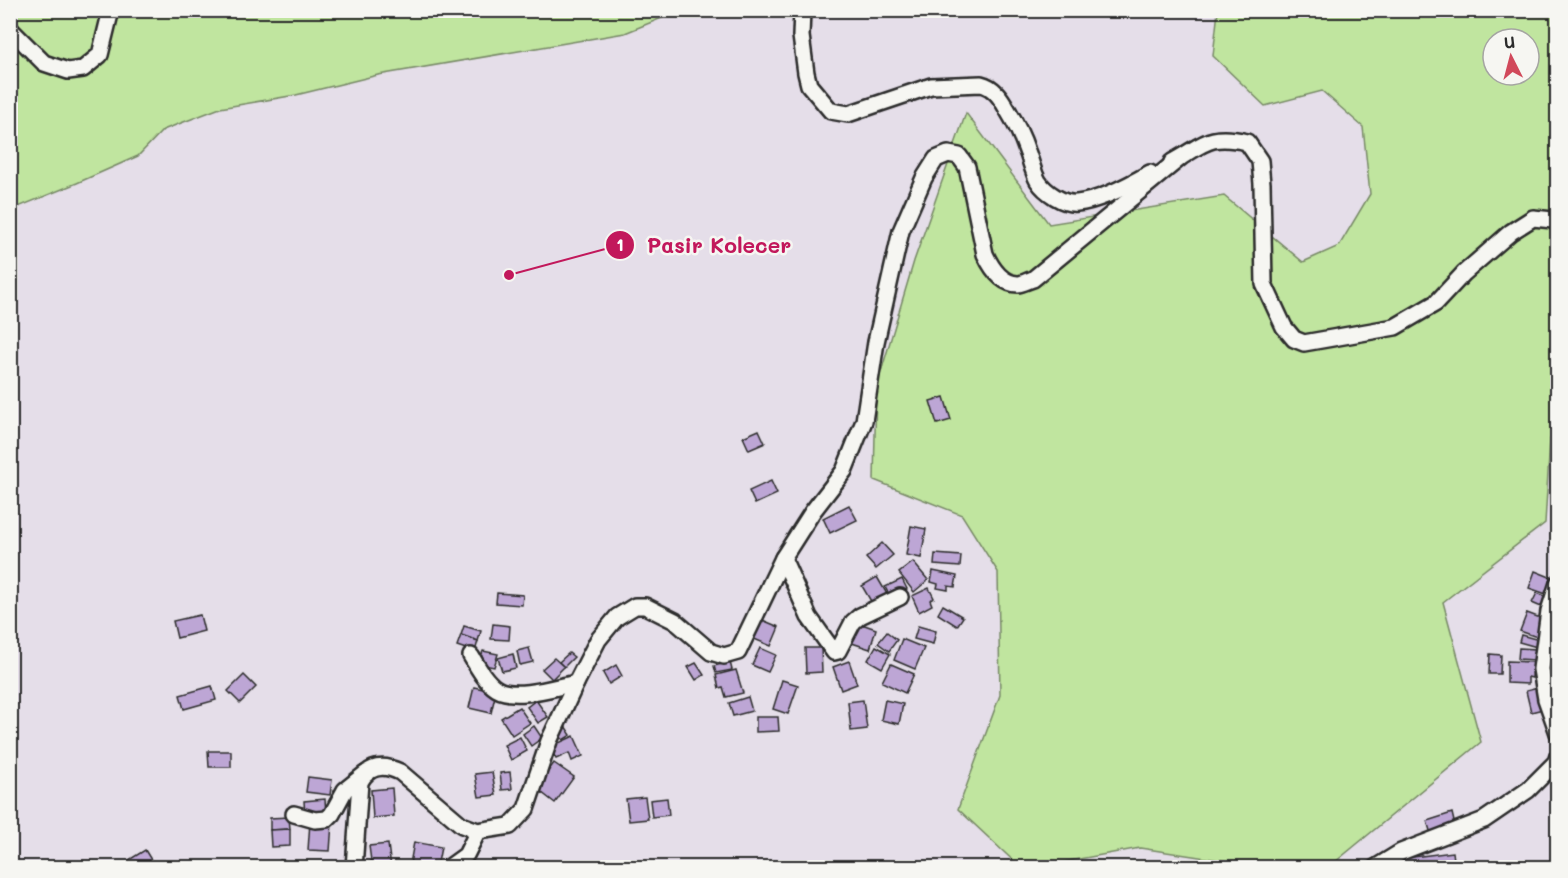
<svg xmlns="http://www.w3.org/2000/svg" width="1568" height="878" viewBox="0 0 1568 878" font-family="Mali,sans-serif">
<rect width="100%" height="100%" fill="#e5dee9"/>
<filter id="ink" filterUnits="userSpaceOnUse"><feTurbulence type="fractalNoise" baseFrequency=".0167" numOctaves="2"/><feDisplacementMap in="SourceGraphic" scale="12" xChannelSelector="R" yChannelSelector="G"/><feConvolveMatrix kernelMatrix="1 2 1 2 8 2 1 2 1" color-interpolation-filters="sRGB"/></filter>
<g filter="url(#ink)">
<g fill="#c0e59f" stroke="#768865" stroke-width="1.5" fill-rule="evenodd">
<path d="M11 11H679L625 33 378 75 296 95 220 108 163 130 138 156 77 183 11 210Z"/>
<path d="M1218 11H1557L1558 429 1550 439 1545 523 1443 602 1481 742 1329 867 1259 866 1140 848 1035 867H1020L958 809 1000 695 998 572 962 515 874 480 876 389 914 261 966 113 1049 224 1224 196 1303 262 1339 246 1370 194 1363 127 1322 91 1265 106 1213 56ZM1493 39H1529V75H1493Z"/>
</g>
<g fill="#bda6d5" stroke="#2b2b2b" stroke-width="1.5">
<path d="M944 397 951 420 937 424 930 401Z"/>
<path d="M759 430 765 443 749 450 743 437Z"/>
<path d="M771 481 777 494 755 504 749 491Z"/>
<path d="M849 505 857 520 830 533 823 518Z"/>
<path d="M911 526 926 529 921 558 906 555Z"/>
<path d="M882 543 893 555 876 569 866 558Z"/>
<path d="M935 554 961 556 960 567 934 565Z"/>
<path d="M913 562 928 580 914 592 899 573Z"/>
<path d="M933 571 957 576 955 587 948 586V590L937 588 938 584 931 582Z"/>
<path d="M1535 571 1555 579 1549 595 1529 588Z"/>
<path d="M877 577 887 594 872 603 862 586Z"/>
<path d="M902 579 907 589 891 598 885 587Z"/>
<path d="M929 588 934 598 930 600 932 605 919 612 912 596Z"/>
<path d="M497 593 523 595 522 605 496 603Z"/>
<path d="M1537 593 1550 598 1546 609 1532 603Z"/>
<path d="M943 605 963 617 957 626 938 614Z"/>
<path d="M1527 613 1543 619 1537 637 1520 631Z"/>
<path d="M200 615 204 631 177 638 173 621Z"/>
<path d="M760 619 779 627 771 646 752 638Z"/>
<path d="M856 622 876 629 870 649 852 643 854 639 850 638Z"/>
<path d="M493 624 510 626 509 640 491 639Z"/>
<path d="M464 626 481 631 478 641 461 635Z"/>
<path d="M918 626 936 631 933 644 914 639Z"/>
<path d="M887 632 897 640 889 651 878 643Z"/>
<path d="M461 635 478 641 475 652 457 646Z"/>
<path d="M1521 635 1539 640 1537 647 1519 642Z"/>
<path d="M902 639 924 648 915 669 894 660Z"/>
<path d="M876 646 890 654 882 668 868 660Z"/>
<path d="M529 648 533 662 520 665 517 651Z"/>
<path d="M760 648 776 655 768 672 752 665Z"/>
<path d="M805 648H821L822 672 806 673Z"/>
<path d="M1519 648 1536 649 1535 660 1518 659Z"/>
<path d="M1552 649 1558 650V665L1549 663Z"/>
<path d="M483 651 498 654 494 667 479 664Z"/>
<path d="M569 653 574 657 564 667 559 662Z"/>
<path d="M513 654 516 668 502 671 498 658Z"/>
<path d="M1490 654 1501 655 1500 674H1489Z"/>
<path d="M554 658 564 667 552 679 542 669Z"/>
<path d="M849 661 857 684 841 690 833 667Z"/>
<path d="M1507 661 1533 662 1532 678 1528 677V684L1507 683Z"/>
<path d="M730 662 732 670 716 673 714 666Z"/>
<path d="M696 663 704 675 696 680 688 667Z"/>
<path d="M891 664 914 674 905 693 882 682Z"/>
<path d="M616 665 622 676 609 684 603 673Z"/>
<path d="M1547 665 1558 669V684L1554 682 1556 678 1543 673Z"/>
<path d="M736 670 743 693 726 697 723 687 719 688 716 675Z"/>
<path d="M244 675 256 687 240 703 228 691Z"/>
<path d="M782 680 798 685 788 714 773 709Z"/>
<path d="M212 686 216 700 184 709 180 695Z"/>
<path d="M474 687 496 692 491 713 469 708Z"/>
<path d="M1538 688 1543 709 1531 712 1526 691Z"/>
<path d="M748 697 752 711 733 716 729 703Z"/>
<path d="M536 700 548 717 538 723 527 707Z"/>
<path d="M863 700 867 729 851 731 848 702Z"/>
<path d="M885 700 903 704 899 724 881 720Z"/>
<path d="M519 707 530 723 512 735 501 718Z"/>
<path d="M756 717H778L779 731 756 732Z"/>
<path d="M534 726 542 738 531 746 523 734Z"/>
<path d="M565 726 571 735 563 740 557 731Z"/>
<path d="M574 736 583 756 572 761 569 753 556 759 550 747Z"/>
<path d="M520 737 527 751 511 760 504 745Z"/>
<path d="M208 751H231V767H209Z"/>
<path d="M554 763 574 777 555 803 536 788Z"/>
<path d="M492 772 496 795 479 797 475 774Z"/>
<path d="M510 772 512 789 502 790 500 773Z"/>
<path d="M308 777 332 780 330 795 306 792Z"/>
<path d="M392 788 394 816 373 818 371 790Z"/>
<path d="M645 797 648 819 629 821 626 799Z"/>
<path d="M667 798 669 815 652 817 650 800Z"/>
<path d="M325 799 326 814 305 816 304 801Z"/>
<path d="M1452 813 1455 826 1431 834 1427 821Z"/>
<path d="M289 817 290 829 270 830V818Z"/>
<path d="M310 822 332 823 330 851 308 850Z"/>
<path d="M290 829V846L271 847 270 830Z"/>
<path d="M414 842 441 847 437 868 410 864Z"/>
<path d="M388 844 391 868H372L369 846Z"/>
<path d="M145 850 156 868H134L129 860Z"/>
<path d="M1453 852 1455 868H1398L1397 859Z"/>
<path d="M280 860 295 862 294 868H279Z"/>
<path d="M188 864 222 868H187Z"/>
</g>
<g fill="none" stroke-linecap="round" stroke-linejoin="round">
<defs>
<g id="minor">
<path d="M802 10 801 36 806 73 809 85 831 111 848 114 931 86 981 84C994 87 1001 98 1007 109 1015 122 1022 136 1027 151 1031 161 1033 172 1038 181 1045 192 1064 205 1077 203 1099 201 1131 184 1150 173"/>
<path d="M10 29 44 63 68 71 83 69 100 55 111 10"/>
<path d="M1172 162C1204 145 1207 133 1247 142L1260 161 1262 184 1264 284 1284 327 1294 339 1304 343 1395 327 1436 303 1464 273 1511 232 1533 218 1553 220 1558 224"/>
<path d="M783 558 809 617 834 652 838 651 853 622 860 616 900 597"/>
<path d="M1558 583 1549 611 1541 669 1546 699 1558 733"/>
<path d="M471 656C478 668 486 682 497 689 515 700 556 687 576 683"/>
<path d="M294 814 315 820 327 819 332 814 345 790 365 774"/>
<path d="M354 868 360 782C369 765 384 764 400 772L462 825 478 831 510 826 526 809 549 741 576 683 598 640 617 617 635 606H645L675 621 711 652 724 656 738 652 783 558 813 511 844 471 864 421 876 342 901 231 924 178 936 159 948 154 959 156 967 167 985 254C991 267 1001 284 1018 284 1022 284 1029 280 1033 279L1180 158"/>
<path d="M448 868 466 855 478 831"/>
<path d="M1375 868 1401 852 1484 820 1528 790 1556 762 1558 756"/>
</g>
</defs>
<use href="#minor" stroke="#2b2b2b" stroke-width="20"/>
<use href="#minor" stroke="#f6f6f2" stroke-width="15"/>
</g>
</g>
<path fill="none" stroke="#c2185b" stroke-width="2" d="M509 275L620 245"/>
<g fill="#c2185b" stroke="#f6f6f2" stroke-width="2">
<circle cx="509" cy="275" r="6"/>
<circle cx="620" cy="245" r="15"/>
</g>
<g font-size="18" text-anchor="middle" font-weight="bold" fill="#fff">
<text x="620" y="251">1</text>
</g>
<g font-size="21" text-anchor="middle" font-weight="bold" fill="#c2185b" stroke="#f6f6f2" stroke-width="5" stroke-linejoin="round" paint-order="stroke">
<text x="719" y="253">Pasir Kolecer</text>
</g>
<rect width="1568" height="878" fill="none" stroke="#f6f6f2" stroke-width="36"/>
<rect x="18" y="18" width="1532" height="842" fill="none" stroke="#2b2b2b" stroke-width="2" filter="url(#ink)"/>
<g transform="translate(1511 57) rotate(354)"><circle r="28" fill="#f6f6f2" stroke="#a5a5a2" stroke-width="1.5"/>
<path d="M0-4.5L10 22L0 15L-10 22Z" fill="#d1495b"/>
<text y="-9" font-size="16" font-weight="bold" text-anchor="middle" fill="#2b2b2b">U</text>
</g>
</svg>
